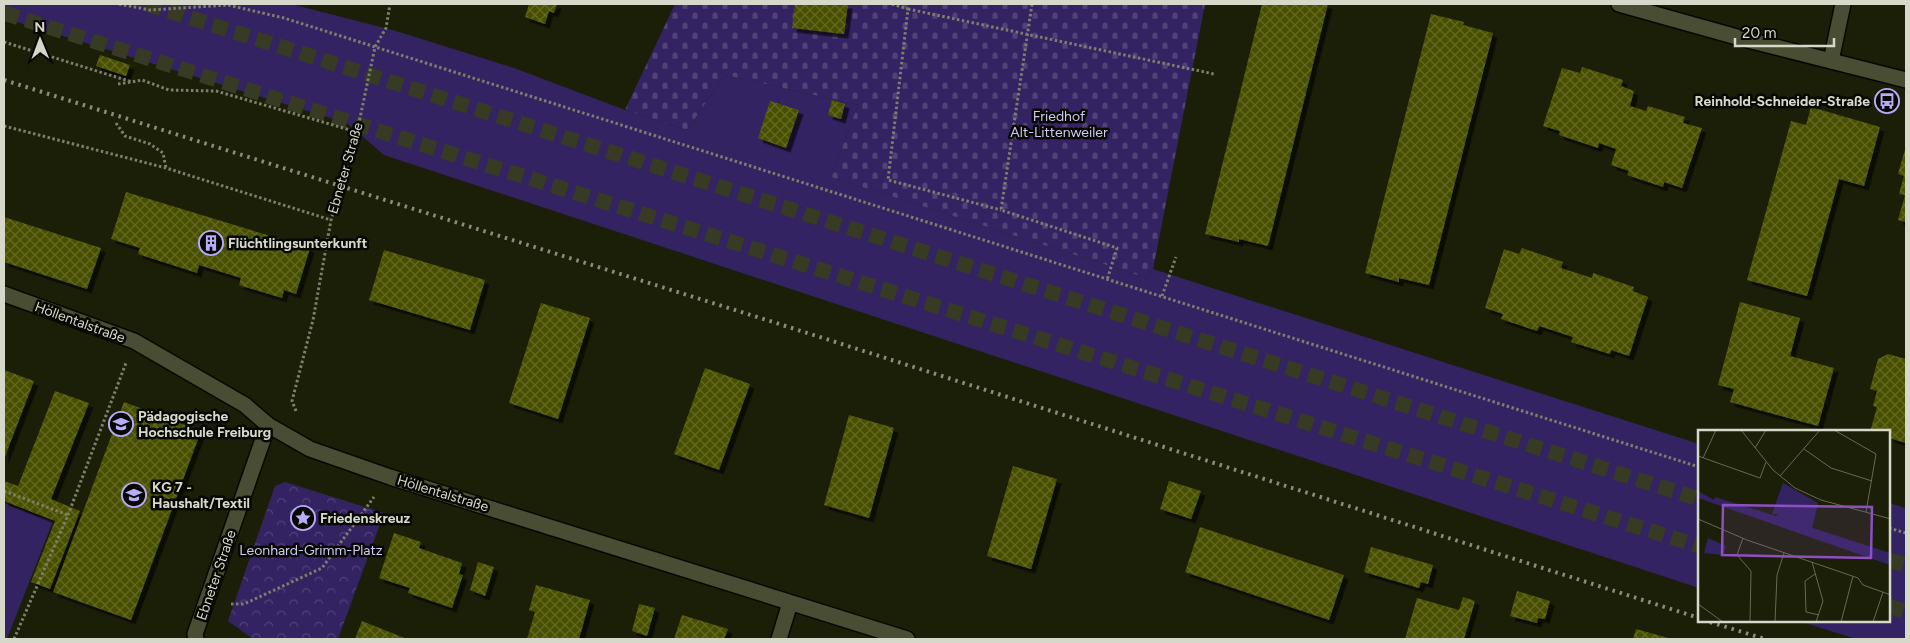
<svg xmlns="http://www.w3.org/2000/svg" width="1910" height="643" viewBox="0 0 1910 643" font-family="Figtree,sans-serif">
<defs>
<pattern id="cemetery-stones" width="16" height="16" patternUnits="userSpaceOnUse" patternTransform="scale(1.25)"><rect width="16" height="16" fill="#342362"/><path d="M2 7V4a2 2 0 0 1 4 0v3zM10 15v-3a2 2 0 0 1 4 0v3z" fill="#514277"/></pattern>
<pattern id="park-crowns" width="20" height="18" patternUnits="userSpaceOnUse" patternTransform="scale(1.25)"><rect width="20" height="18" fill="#342362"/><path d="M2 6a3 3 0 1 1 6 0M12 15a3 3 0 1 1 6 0" fill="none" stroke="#514277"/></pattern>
<pattern id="building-cross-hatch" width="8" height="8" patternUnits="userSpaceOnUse" patternTransform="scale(1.25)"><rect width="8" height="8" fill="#495000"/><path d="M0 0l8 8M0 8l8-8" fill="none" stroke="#626924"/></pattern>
<filter id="shadow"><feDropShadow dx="4.5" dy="4.5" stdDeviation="0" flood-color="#0009"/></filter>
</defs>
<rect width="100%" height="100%" fill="#1c1f07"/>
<g fill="#342362">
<path d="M4 4H291L396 31 514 68 625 110 687 130 725 75 858 105 831 177 1147 278 1153 269 1699 444V588L384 155 347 123 4 18Z"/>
<path d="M4 503 53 521 7 639H4Z"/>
<path d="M1889 503 1906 508V639H1856L1802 622H1889Z"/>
</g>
<path fill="url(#cemetery-stones)" d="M675 4H1205L1153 269 1147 278 831 177 858 105 725 75 687 130 625 110Z"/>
<path fill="url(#park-crowns)" d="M285 482 384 513 338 639H253L228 621 275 486Z"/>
<g fill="url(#building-cross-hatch)" filter="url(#shadow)">
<path d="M529 4H557L554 13 549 11 545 24 525 17Z"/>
<path d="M795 4H848L844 34 792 28Z"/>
<path d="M1262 4H1328L1268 246 1239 239V242L1205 234Z"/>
<path d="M1431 14 1464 22 1463 25 1493 33 1429 285 1399 278V282L1365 273Z"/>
<path d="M100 55 130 65 126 76 96 66Z"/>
<path d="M1582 67 1623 80 1621 86 1634 91 1630 106 1646 111 1648 106 1685 117 1683 123 1702 128 1682 188 1664 182 1663 187 1627 175 1629 171 1611 165 1616 149 1599 143 1598 148 1559 135 1560 131 1543 126 1562 68 1580 73Z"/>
<path d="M832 100 845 104 841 119 828 115Z"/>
<path d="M770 101 799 110 786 148 758 138Z"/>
<path d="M1811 107 1880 127 1864 186 1839 179 1807 296 1747 280 1791 121 1806 125Z"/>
<path d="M1906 146V222L1898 220 1905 195 1899 194 1904 176 1898 174Z"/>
<path d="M126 192 310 248 296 294 284 290 282 298 239 285 241 278 199 265 197 273 138 254 140 248 111 239Z"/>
<path d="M4 217 101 248 87 289 4 262Z"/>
<path d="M1522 248 1563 262 1561 268 1592 278 1593 273 1616 281 1634 287 1633 291 1648 297 1629 356 1611 350 1610 354 1571 342 1573 337 1539 326 1537 331 1501 319 1503 314 1485 308 1504 249 1519 254Z"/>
<path d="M384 250 485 280 470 330 369 300Z"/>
<path d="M1740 302 1800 318 1790 356 1834 368 1818 426 1730 402 1734 389 1718 385Z"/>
<path d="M541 303 590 318 558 419 509 403Z"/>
<path d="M1888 354 1906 359V443L1889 438V432H1870L1877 407 1873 406 1877 391 1870 389 1878 359Z"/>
<path d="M705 368 750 384 719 470 674 454Z"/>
<path d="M4 370 34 381 4 459Z"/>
<path d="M55 391 89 403 51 499 80 511 50 589 31 582 55 521 4 501V481L18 486Z"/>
<path d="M124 402 201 431 131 620 53 592Z"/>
<path d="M849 415 894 428 869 518 824 505Z"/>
<path d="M1013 466 1057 479 1031 569 987 556Z"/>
<path d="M1169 481 1201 491 1191 519 1160 509Z"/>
<path d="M1200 527 1344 575 1329 620 1185 572Z"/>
<path d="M394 533 421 542 419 548 462 563 459 574 463 575 452 608 408 593 410 588 379 578Z"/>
<path d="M1371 547 1433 565 1428 584 1421 582 1419 588 1364 572Z"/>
<path d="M478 562 494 567 485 596 470 590Z"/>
<path d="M536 585 590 600 579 639H527L535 612 529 610Z"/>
<path d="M1517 591 1550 601 1545 619 1538 618 1537 623 1510 616Z"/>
<path d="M1463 597 1475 601 1464 639H1405L1417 598 1459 610Z"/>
<path d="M639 604 655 608 647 636 632 631Z"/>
<path d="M682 615 728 629 724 639H674Z"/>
<path d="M362 621 407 639H355Z"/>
<path d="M1636 629 1672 639H1633Z"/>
</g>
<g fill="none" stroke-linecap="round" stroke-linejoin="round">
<g stroke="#383b24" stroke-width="15" stroke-dasharray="15 8" stroke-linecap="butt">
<path d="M147 4 1699 499"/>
<path d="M4 13 1699 546"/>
<path d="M1889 560 1906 565"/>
<path d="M1889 606 1906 612"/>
</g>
<defs>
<g id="minor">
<path d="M1619 4 1744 39 1906 80"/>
<path d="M1831 61 1843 4"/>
<path d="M4 294 134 341 245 405 268 425 310 449 390 477 907 639"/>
<path d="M196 639 195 634 268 425"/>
<path d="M779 639 790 603"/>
</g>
</defs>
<use href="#minor" stroke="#070900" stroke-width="18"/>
<g stroke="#7c7f6c" stroke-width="3" stroke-dasharray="2.5 2.5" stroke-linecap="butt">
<path d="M119 4 150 10 228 5 284 18 1699 467"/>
<path d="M892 4 908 9 888 180 1001 210"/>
<path d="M1032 4 1001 210 1117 248 1107 280"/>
<path d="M908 9 1214 74"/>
<path d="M4 42 132 82 142 80 169 90 216 91 357 132"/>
<path d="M118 84 131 82"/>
<path d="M116 123 125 136 150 144 163 153 166 168"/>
<path d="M4 126 166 168 331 220"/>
<path d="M1162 296 1176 257"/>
<path d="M296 411 292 401 313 320 331 220 357 132 375 47 386 28 390 4"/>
<path d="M4 491 68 515"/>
<path d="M1889 528 1906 533"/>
<path d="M231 604H244L322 568 374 497"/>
<path d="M14 639 68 515 126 363"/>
</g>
<use href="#minor" stroke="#494d33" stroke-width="15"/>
<g stroke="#8a8d7a" stroke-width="4" stroke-dasharray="2.5 5" stroke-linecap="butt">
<path d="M4 80 776 323 1699 618"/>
<path d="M1710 622 1765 639"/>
</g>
</g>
<defs>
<symbol id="bus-ring" viewBox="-11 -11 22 22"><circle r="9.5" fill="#070802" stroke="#b8abf7" stroke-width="1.5"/><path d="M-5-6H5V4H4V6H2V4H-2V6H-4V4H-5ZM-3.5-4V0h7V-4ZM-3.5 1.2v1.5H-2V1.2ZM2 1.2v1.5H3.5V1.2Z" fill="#b8abf7"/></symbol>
<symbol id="building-ring" viewBox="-11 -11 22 22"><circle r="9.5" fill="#070802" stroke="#b8abf7" stroke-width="1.5"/><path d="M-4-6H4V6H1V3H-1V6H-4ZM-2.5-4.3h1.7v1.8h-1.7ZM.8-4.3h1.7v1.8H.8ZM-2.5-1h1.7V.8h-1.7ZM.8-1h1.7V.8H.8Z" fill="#b8abf7"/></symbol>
<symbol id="university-ring" viewBox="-11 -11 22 22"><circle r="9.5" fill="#070802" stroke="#b8abf7" stroke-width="1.5"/><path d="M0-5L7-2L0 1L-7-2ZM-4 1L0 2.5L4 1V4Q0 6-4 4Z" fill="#b8abf7"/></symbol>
<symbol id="sight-ring" viewBox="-11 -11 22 22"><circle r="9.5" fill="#070802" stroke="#b8abf7" stroke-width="1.5"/><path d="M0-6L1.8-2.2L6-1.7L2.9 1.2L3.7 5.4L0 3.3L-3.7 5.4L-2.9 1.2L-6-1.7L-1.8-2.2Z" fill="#b8abf7"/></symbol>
</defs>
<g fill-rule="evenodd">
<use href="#bus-ring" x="1873" y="87" width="28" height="28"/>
<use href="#building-ring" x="197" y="229" width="28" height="28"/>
<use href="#university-ring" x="107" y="410" width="28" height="28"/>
<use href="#university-ring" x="120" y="481" width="28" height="28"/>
<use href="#sight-ring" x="289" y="504" width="28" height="28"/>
</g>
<g text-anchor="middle" stroke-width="5" stroke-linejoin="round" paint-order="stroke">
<g font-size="14" font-weight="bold" fill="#d6d9ca" stroke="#070802" text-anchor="start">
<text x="1870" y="106" text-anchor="end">Reinhold-Schneider-Straße</text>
<text x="228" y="248">Flüchtlingsunterkunft</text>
<text x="138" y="421">Pädagogische<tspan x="138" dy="16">Hochschule Freiburg</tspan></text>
<text x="152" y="492">KG 7 -<tspan x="152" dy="16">Haushalt/Textil</tspan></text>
<text x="320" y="523">Friedenskreuz</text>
</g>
<g font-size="14" fill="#cfc9f4" stroke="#070802">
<text x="1059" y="121">Friedhof<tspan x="1059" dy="16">Alt-Littenweiler</tspan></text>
<text x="311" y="555">Leonhard-Grimm-Platz</text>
</g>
<g font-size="14" fill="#d6d9ca" stroke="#070802">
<text transform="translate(345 168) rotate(-74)" y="5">Ebneter Straße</text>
<text transform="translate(80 322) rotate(20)" y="5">Höllentalstraße</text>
<text transform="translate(443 493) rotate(17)" y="5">Höllentalstraße</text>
<text transform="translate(216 575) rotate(-71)" y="5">Ebneter Straße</text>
</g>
</g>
<g transform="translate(1698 430)">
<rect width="192" height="192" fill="#1c1f07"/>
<path d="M0 61 16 70 17 67 78 86 82 82 92 84 90 90 192 123V135L0 68ZM10 108 28 116 25 125 6 123Z" fill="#342362"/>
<path d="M85 53 120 73 114 98 90 90 92 84H74Z" fill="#342362"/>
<path fill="none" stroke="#666955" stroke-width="1" d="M43 0 75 40 97 58 123 70 193 89M136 0 178 24 168 82M57 18 68 0M106 19 133 38 174 51M0 26 62 48 68 32M5 28 18 0M82 46 122 0M0 89 49 110 160 148 165 155 193 165M45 108 39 125 53 141 52 192M114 132 125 171 118 192M117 144 107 151 108 182 121 185M0 174 25 192M77 192 79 145 86 123M143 192 155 146M175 192 185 162"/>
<path fill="#8d4fc1" fill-opacity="0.15" stroke="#8d4fc1" stroke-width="2.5" d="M25 75 174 77 173 128 24 125Z"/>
<rect width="192" height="192" fill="none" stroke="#d6d9ca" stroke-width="2.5"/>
</g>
<rect width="1910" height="643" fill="none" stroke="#d6d9ca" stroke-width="10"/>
<g transform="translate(40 40) rotate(359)" stroke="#070802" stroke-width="4" paint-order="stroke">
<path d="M0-4L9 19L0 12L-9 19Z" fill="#d6d9ca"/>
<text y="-8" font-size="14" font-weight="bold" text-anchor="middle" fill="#d6d9ca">N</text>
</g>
<path d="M1735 38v8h99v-8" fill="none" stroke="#d6d9ca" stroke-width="2.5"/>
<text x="1742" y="38" font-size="15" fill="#d6d9ca" stroke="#070802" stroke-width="4" paint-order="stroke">20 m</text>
</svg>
